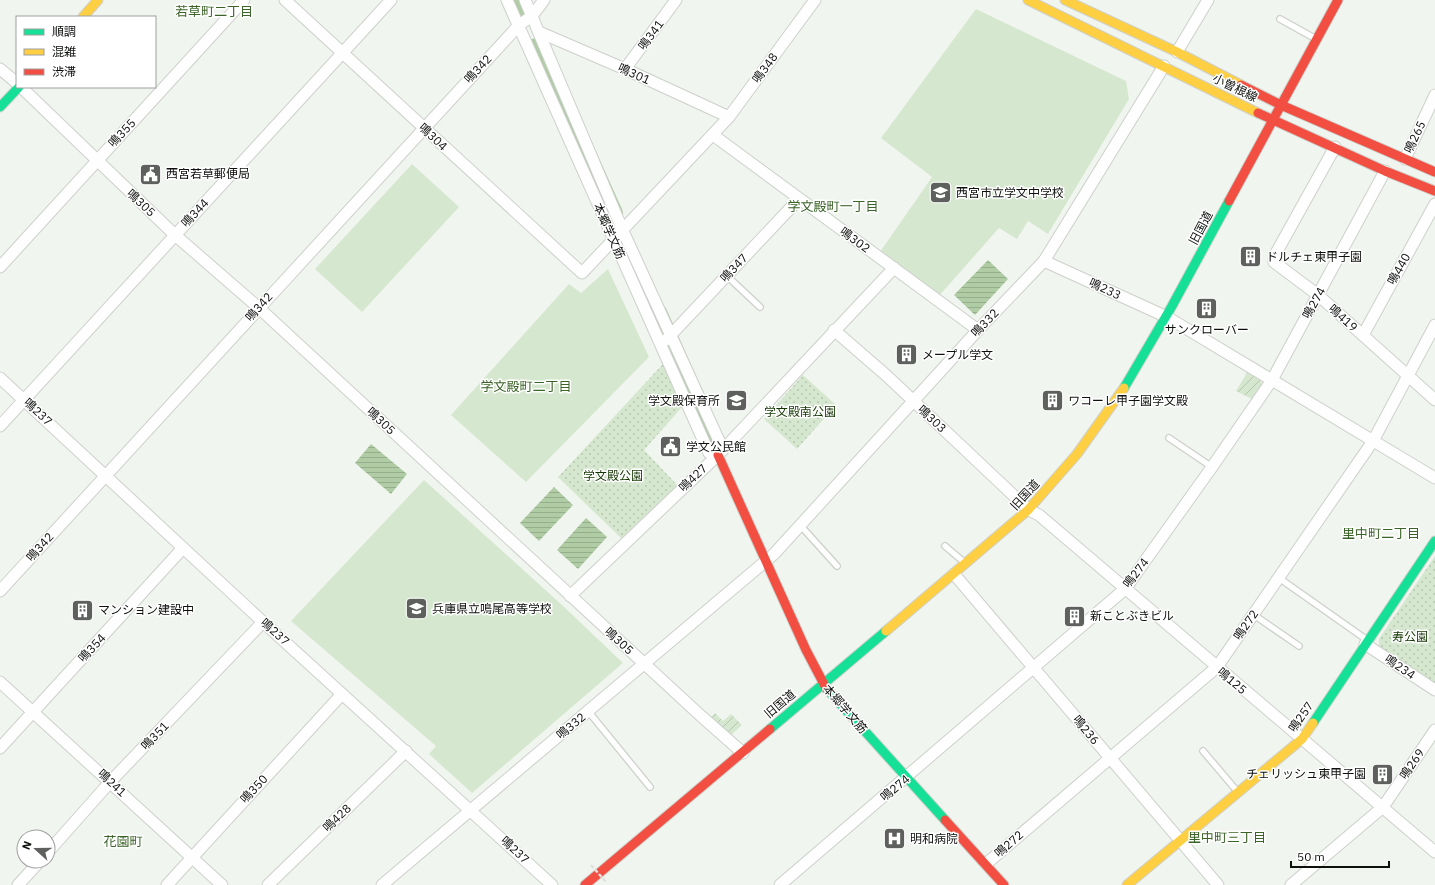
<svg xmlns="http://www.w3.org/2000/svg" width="1435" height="885" viewBox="0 0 1435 885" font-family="'IBM Plex Sans','Noto Sans JP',sans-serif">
<defs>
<pattern id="grass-dots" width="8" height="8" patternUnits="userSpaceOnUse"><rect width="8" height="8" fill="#d6e7cf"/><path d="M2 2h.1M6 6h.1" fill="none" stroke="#b6c5b1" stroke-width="1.8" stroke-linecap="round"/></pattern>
<pattern id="garden-furrows" width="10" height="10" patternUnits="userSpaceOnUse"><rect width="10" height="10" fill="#d6e7cf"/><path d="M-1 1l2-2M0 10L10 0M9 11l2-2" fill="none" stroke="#b6c5b1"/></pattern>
<pattern id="water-rules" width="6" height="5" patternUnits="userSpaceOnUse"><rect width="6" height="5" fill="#b0cca5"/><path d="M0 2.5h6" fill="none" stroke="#96ae8d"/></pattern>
</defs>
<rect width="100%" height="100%" fill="#f1f5ef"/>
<g fill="url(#grass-dots)">
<path d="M663 364 683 406 644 450 681 489 624 541 558 477Z"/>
<path d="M803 375 836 405 797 449 764 419Z"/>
<path d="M1435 556V684L1379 646V639Z"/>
</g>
<g fill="url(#garden-furrows)">
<path d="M1248 371 1260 379 1262 385 1252 399 1236 391Z"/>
<path d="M715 713 723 721 731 714 742 725 731 735 711 717Z"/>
</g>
<g fill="#d6e7cf">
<path d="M976 9 1126 81 1129 99 1048 234 1028 221 1017 239 999 228 938 297 880 252 932 177 881 138Z"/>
<path d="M412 164 459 207 362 312 315 269Z"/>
<path d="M608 269 649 357 526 482 451 415 569 284 581 293Z"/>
<path d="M424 480 562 605 623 663 472 793 429 754 436 746 291 621Z"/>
</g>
<g fill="url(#water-rules)">
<path d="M988 260 1008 279 975 315 954 295Z"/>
<path d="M371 444 407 474 391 494 355 463Z"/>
<path d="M554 487 573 505 539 541 520 523Z"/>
<path d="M586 518 607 537 578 569 557 550Z"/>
</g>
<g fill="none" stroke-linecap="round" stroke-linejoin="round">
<g stroke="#b0cca5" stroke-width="24">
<path d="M515 0 519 9"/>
<path d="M537 50 611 214"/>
<path d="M656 315 714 446"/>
</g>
<defs>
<g id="lane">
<path d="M1280 19 1316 39"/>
<path d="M727 276 760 307"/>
<path d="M1169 438 1212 467"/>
<path d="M800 525 837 566"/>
<path d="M945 546 965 563"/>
<path d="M1279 578 1367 640"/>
<path d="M1254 615 1299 646"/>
<path d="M588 711 650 787"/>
<path d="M1203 751 1237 791"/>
</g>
<g id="street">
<path d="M285 0 582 273 729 117 815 0"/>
<path d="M507 0 709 453 718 455"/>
<path d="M525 0 623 231 720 443 718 455"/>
<path d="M539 32 625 69 729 117"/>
<path d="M1177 52 1208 0"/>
<path d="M0 69 17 83"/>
<path d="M625 69 676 0"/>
<path d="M21 87 175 235 259 308 701 716 743 753"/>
<path d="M713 135 978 330"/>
<path d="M1335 147 1275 255 1274 262 1318 295 1435 400"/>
<path d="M1405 159 1435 95"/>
<path d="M1044 261 1167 317 1435 478"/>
<path d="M0 267 244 0"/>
<path d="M834 330 887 376 1029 510 1039 515 1435 852"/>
<path d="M1363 335 1435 204"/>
<path d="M666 340 799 199"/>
<path d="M0 378 263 622 552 885"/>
<path d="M0 426 391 0"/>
<path d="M954 574 1218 885"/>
<path d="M0 591 519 25 532 16 544 0"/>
<path d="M570 596 718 455 894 268"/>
<path d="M1365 644 1435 690"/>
<path d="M0 682 222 885"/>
<path d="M0 748 183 548"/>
<path d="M48 852 111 781 263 622"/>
<path d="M986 864 1217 667 1373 441 1435 325"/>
<path d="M18 885 40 861"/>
<path d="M167 885 342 694"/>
<path d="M268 885 406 751"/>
<path d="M382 885 774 554 978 330 1044 261 1164 66"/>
<path d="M780 885 1125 589 1212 467 1272 380 1385 171"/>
<path d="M1291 885 1383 807 1435 730"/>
</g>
<g id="fast">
<path d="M0 107 19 87"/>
<path d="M1124 388 1172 306 1229 201"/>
<path d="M826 688 945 820"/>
<path d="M1313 723 1435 541"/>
<path d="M770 729 886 631"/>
</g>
<g id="slow">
<path d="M1028 0 1258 113"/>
<path d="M1065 0 1177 52 1241 85"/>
<path d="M83 17 98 0"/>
<path d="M886 631 1028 510 1077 454 1124 388"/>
<path d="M1127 885 1302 739 1313 723"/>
</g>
<g id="jam">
<path d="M1241 85 1281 105 1435 172"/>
<path d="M1258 113 1385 171 1435 191"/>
<path d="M1229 201 1338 0"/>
<path d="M718 455 806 650 826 688"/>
<path d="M945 820 1004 885"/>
<path d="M585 885 770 729"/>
</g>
</defs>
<use href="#lane" stroke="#cdd0cb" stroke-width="8"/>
<use href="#street" stroke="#cdd0cb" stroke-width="13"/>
<use href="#fast" stroke="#cdd0cb" stroke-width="11"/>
<use href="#slow" stroke="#cdd0cb" stroke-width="11"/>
<use href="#jam" stroke="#cdd0cb" stroke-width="11"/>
<use href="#lane" stroke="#fdfefd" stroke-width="5.5"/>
<use href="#street" stroke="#fdfefd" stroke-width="11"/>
<use href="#fast" stroke="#16e098" stroke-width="9"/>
<use href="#slow" stroke="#ffcf43" stroke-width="9"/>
<use href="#jam" stroke="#f24e42" stroke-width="9"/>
<path stroke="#dfe1df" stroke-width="2.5" stroke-dasharray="4 2" stroke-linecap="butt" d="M591 865 606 882"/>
</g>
<defs>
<symbol id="civic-square" viewBox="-11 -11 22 22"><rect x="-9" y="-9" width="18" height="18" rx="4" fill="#5d605c" stroke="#fff"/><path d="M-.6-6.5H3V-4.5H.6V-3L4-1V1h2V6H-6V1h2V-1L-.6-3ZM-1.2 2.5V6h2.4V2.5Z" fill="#fff"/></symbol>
<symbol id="school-square" viewBox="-11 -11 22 22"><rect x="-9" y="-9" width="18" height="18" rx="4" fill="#5d605c" stroke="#fff"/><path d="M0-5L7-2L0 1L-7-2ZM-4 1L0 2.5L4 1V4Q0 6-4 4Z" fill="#fff"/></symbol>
<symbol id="building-square" viewBox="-11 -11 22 22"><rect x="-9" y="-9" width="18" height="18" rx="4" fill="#5d605c" stroke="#fff"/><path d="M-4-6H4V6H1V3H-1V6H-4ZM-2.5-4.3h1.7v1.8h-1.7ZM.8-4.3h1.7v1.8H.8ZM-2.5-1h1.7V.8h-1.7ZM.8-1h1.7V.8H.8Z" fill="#fff"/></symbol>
<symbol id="hospital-square" viewBox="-11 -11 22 22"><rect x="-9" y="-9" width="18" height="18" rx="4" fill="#5d605c" stroke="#fff"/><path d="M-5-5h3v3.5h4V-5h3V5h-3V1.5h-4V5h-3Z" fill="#fff"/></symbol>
</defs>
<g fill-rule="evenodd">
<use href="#civic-square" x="138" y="162" width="25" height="25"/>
<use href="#school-square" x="928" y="180" width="25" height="25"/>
<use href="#building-square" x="1238" y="244" width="25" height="25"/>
<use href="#building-square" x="1194" y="296" width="25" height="25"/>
<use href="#building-square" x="894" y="342" width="25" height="25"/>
<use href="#school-square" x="724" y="388" width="25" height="25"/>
<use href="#building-square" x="1040" y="388" width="25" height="25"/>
<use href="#civic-square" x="658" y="434" width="25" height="25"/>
<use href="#school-square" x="404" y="596" width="25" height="25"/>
<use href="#building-square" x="70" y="598" width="25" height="25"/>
<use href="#building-square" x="1062" y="604" width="25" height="25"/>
<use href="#building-square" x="1370" y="762" width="25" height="25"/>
<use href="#hospital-square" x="882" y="826" width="25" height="25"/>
</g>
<g text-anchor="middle" stroke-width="3" stroke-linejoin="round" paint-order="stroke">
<g font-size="12" fill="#0d100d" stroke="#fff">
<text transform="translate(651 35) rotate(-54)" y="4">鳴341</text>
<text transform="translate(765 68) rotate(-54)" y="4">鳴348</text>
<text transform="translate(478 69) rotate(-47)" y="4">鳴342</text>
<text transform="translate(634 74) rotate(24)" y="4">鳴301</text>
<text transform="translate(1235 88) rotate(26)" y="4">小曽根線</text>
<text transform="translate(122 133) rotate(-47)" y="4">鳴355</text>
<text transform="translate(433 137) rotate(43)" y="4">鳴304</text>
<text transform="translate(1415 137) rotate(-65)" y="4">鳴265</text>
<text transform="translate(141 203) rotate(43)" y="4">鳴305</text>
<text transform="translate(195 213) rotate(-47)" y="4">鳴344</text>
<text transform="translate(1201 228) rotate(-62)" y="4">旧国道</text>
<text transform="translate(609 231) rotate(66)" y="4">本郷学文筋</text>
<text transform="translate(855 240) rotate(36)" y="4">鳴302</text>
<text transform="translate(734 268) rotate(-47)" y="4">鳴347</text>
<text transform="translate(1399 269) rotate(-61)" y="4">鳴440</text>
<text transform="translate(1105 289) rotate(25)" y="4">鳴233</text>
<text transform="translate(1314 303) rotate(-61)" y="4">鳴274</text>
<text transform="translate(259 307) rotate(-48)" y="4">鳴342</text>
<text transform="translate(1343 318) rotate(42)" y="4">鳴419</text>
<text transform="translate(985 323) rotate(-46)" y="4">鳴332</text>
<text transform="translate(38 412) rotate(43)" y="4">鳴237</text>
<text transform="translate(932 419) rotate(43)" y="4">鳴303</text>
<text transform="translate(381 421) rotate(43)" y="4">鳴305</text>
<text transform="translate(693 478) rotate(-44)" y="4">鳴427</text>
<text transform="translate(1025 495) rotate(-47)" y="4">旧国道</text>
<text transform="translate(40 547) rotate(-48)" y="4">鳴342</text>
<text transform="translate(1136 573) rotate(-53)" y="4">鳴274</text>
<text transform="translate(1246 625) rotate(-55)" y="4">鳴272</text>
<text transform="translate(275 632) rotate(42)" y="4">鳴237</text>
<text transform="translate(619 641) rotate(42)" y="4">鳴305</text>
<text transform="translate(92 648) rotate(-47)" y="4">鳴354</text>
<text transform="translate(1400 667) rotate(34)" y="4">鳴234</text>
<text transform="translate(1232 681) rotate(40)" y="4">鳴125</text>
<text transform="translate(780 704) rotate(-40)" y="4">旧国道</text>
<text transform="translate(845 709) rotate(49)" y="4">本郷学文筋</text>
<text transform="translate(1301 717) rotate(-55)" y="4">鳴257</text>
<text transform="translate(571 726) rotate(-40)" y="4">鳴332</text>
<text transform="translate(1086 730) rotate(50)" y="4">鳴236</text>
<text transform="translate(155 736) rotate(-46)" y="4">鳴351</text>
<text transform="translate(1412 764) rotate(-56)" y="4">鳴269</text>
<text transform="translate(112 783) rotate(43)" y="4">鳴241</text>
<text transform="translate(895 788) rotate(-40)" y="4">鳴274</text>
<text transform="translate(254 789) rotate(-47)" y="4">鳴350</text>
<text transform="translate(337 818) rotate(-44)" y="4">鳴428</text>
<text transform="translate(1009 844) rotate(-41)" y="4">鳴272</text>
<text transform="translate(515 850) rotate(43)" y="4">鳴237</text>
</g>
<g font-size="12" fill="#0d100d" stroke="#fff" text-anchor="start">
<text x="166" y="178">西宮若草郵便局</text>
<text x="956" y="197">西宮市立学文中学校</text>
<text x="1266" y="261">ドルチェ東甲子園</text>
<text x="1207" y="334" text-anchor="middle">サンクローバー</text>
<text x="922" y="359">メープル学文</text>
<text x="720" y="405" text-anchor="end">学文殿保育所</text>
<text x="1068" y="405">ワコーレ甲子園学文殿</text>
<text x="686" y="451">学文公民館</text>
<text x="432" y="613">兵庫県立鳴尾高等学校</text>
<text x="98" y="614">マンション建設中</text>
<text x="1090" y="620">新ことぶきビル</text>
<text x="1366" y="778" text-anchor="end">チェリッシュ東甲子園</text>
<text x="910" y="843">明和病院</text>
</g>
<g font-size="12" fill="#123600" stroke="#fff">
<text x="800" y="416">学文殿南公園</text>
<text x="613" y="480">学文殿公園</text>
<text x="1410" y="641">寿公園</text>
</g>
<g font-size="13" fill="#3b6428" stroke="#fff">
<text x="214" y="16">若草町二丁目</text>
<text x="833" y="211">学文殿町一丁目</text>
<text x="526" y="391">学文殿町二丁目</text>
<text x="1381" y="538">里中町二丁目</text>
<text x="1227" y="842">里中町三丁目</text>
<text x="123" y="846">花園町</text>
</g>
</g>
<rect x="16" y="16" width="140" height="72" fill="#ffffff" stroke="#9e9f9e"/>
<rect x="24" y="29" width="20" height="6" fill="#16e098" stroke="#9e9f9e"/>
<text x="52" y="36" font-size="12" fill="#0d100d">順調</text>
<rect x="24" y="49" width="20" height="6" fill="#ffcf43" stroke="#9e9f9e"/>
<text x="52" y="56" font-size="12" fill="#0d100d">混雑</text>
<rect x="24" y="69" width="20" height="6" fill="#f24e42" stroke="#9e9f9e"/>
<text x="52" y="76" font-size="12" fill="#0d100d">渋滞</text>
<g transform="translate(36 849) rotate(291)"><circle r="19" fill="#ffffff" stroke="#9e9f9e"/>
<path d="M0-3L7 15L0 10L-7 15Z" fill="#5d605c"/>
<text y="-6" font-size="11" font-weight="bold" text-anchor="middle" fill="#0d100d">N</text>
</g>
<path d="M1291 861v6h98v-6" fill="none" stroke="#0d100d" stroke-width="2"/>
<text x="1297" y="861" font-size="12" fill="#0d100d" stroke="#ffffff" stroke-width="3" paint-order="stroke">50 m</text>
</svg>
